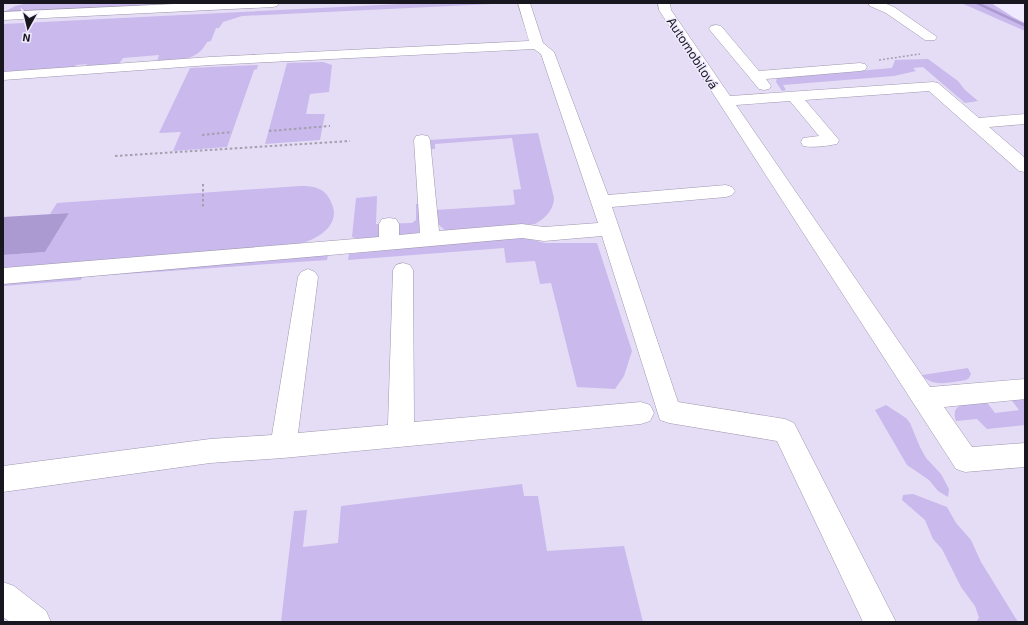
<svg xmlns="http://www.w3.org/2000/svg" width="1028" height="625" font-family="'Exo 2',sans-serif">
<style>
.built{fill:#e5ddf6}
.green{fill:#c9b9ec}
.water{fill:#ab99d1}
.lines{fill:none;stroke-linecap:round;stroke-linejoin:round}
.stream{fill:#ab99d1;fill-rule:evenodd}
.minor-casing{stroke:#9e97ad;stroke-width:1}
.path-far1{stroke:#a49faf;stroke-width:1.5;stroke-dasharray:2 2;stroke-linecap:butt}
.path{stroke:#a49faf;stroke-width:2;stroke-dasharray:2.5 2.5;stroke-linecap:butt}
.minor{fill:#fff;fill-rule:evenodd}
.labels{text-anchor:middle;stroke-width:3;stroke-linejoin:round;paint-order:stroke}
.far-street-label{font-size:13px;fill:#18161e;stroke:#f0eafe}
</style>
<rect width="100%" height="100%" fill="#f0eafe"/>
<path class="built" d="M 3,3 L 961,3 L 1025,31 L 1025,622 L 3,622 Z"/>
<g class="green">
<path d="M 28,3 L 158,3 L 157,5 L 7,13 L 6,11 L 15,6 Z"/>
<path d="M 419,3 L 492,4 L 242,16 L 223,22 L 219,28 L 216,28 L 211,41 L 207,42 C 197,62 178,60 157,62 L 159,55 L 123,58 L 119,64 L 86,66 L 87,64 L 76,65 L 74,67 L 3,72 L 3,24 Z"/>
<path d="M 961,3 L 991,3 L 1013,17 L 1025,23 L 1025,31 Z"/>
<path d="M 928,59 L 958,81 L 965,90 L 978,101 L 965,103 L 923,67 L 913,68 L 916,71 L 894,76 L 783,85 L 786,90 L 782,91 L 776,82 L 777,78 L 892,68 L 895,60 Z"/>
<path d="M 323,62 L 332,65 L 329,92 L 310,94 L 306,114 L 325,114 L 320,140 L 265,144 L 287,63 Z"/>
<path d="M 258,65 L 257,69 L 254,70 L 227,147 L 173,151 L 181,132 L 159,133 L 190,68 Z"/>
<path d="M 538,133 L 554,198 C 554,209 546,218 535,224 L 448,233 L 437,223 L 435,210 L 512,205 L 515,204 L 513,190 L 521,189 L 512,138 L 435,144 L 435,149 L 431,149 L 430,140 Z"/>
<path d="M 300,186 C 307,186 313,186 319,189 C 325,191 329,197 331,202 C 343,226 315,241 295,245 L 3,269 L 3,255 L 45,252 L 69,213 L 50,214 L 57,203 Z"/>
<path d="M 377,196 L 376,224 L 412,223 L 416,220 L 416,204 L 424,203 L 423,227 L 415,236 L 359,239 L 352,237 L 356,198 Z"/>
<path d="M 517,236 L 545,243 L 597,243 L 632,351 L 624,376 L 615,389 L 577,387 L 551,283 L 540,284 L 535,261 L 506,263 L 504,248 L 348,260 L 349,254 Z"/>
<path d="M 328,255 L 327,260 L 82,277 L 81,280 L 3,286 L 3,282 Z"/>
<path d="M 968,368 L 971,374 L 969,378 L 966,380 C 951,382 933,388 922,375 Z"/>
<path d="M 1025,396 L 1025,425 L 987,429 L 977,419 L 956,421 C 949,401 972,403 986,401 L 995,413 L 1019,410 L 1010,398 Z"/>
<path d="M 886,405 L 906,418 L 910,423 L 920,447 L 926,458 L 941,474 L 949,489 L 948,497 L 938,491 L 929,480 L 907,465 L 875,410 Z"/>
<path d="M 522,484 L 524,496 L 538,496 L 547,551 L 624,546 L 643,622 L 281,622 L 294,511 L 307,510 L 303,547 L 338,543 L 341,506 Z"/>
<path d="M 913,494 L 947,507 L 956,523 L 971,540 L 981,562 L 1018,622 L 976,622 L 979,618 L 975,606 L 961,587 L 942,549 L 933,539 L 925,520 L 902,500 L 903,495 Z"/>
</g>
<path class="water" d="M 69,213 L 45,252 L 3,255 L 3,217 Z"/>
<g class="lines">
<path class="stream" d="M 974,3 L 980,3 L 1025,24 L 1025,27 Z"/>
<g class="minor-casing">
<g id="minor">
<path d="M 196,3 L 279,3 L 277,6 L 273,7 L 3,20 L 3,12 Z"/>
<path d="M 518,3 L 530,3 L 543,43 L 554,52 L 608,195 L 726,185 L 732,187 L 735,191 L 732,195 L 726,197 L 612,207 L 678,402 L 785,419 L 794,423 L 896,622 L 863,622 L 777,441 L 669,423 L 660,420 L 602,236 L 544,241 L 522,238 L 3,284 L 3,268 L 379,237 L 379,224 L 382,219 L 389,218 L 396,219 L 399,224 L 399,235 L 420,233 L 414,140 L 416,136 L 422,135 L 428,136 L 430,140 L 439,231 L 522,224 L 544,227 L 598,223 L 541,54 L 534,49 L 210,65 L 3,80 L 3,72 L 210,57 L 529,41 Z"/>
<path d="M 658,3 L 670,3 L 671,10 L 730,96 L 933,82 L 938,83 L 979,118 L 1025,114 L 1025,124 L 989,127 L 1025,158 L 1025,172 L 1019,171 L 929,91 L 805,100 L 839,140 L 837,144 C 826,146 814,148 803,146 L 801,142 L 803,138 L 819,136 L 790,101 L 736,105 L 930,387 L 1025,379 L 1025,399 L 944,407 L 972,447 L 1025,443 L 1025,467 L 965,472 L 956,469 L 659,10 Z"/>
<path d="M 868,3 L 884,3 L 894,7 L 937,37 L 935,40 L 925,40 L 886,13 L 870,6 Z"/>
<path d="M 716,25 L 721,26 L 759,71 L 860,63 L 865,64 L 867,67 L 865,70 L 860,71 L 766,79 L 771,86 L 769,89 L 764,90 L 759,89 L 709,29 L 711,26 Z"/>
<path d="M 403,263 L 410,265 L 413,270 L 414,422 L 641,402 L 650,405 L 654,413 L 650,421 L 641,424 L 283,458 L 210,463 L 3,492 L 3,466 L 210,439 L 272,435 L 298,277 L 301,272 L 308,269 L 315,272 L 318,277 L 298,433 L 388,425 L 393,270 L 396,265 Z"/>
<path d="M 3,582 L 14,586 L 46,611 L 51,622 L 10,622 L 3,617 Z"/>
</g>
</g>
<path class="path-far1" d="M 879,60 L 920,54"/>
<g class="path">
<path d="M 269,131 L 330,126"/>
<path d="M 202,135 L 232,132"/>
<path d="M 115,156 L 350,141"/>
<path d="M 203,184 L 203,209"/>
</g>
<use href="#minor" class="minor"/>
</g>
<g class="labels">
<g class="far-street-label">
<text transform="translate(693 53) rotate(57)" y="5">Automobilová</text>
</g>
</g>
<rect width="1028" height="625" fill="none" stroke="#18161e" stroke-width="8"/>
<g transform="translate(28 28) rotate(188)" stroke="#f0eafe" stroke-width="3" paint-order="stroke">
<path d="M0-3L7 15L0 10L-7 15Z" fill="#18161e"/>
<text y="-6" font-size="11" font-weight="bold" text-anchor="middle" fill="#18161e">N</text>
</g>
</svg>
